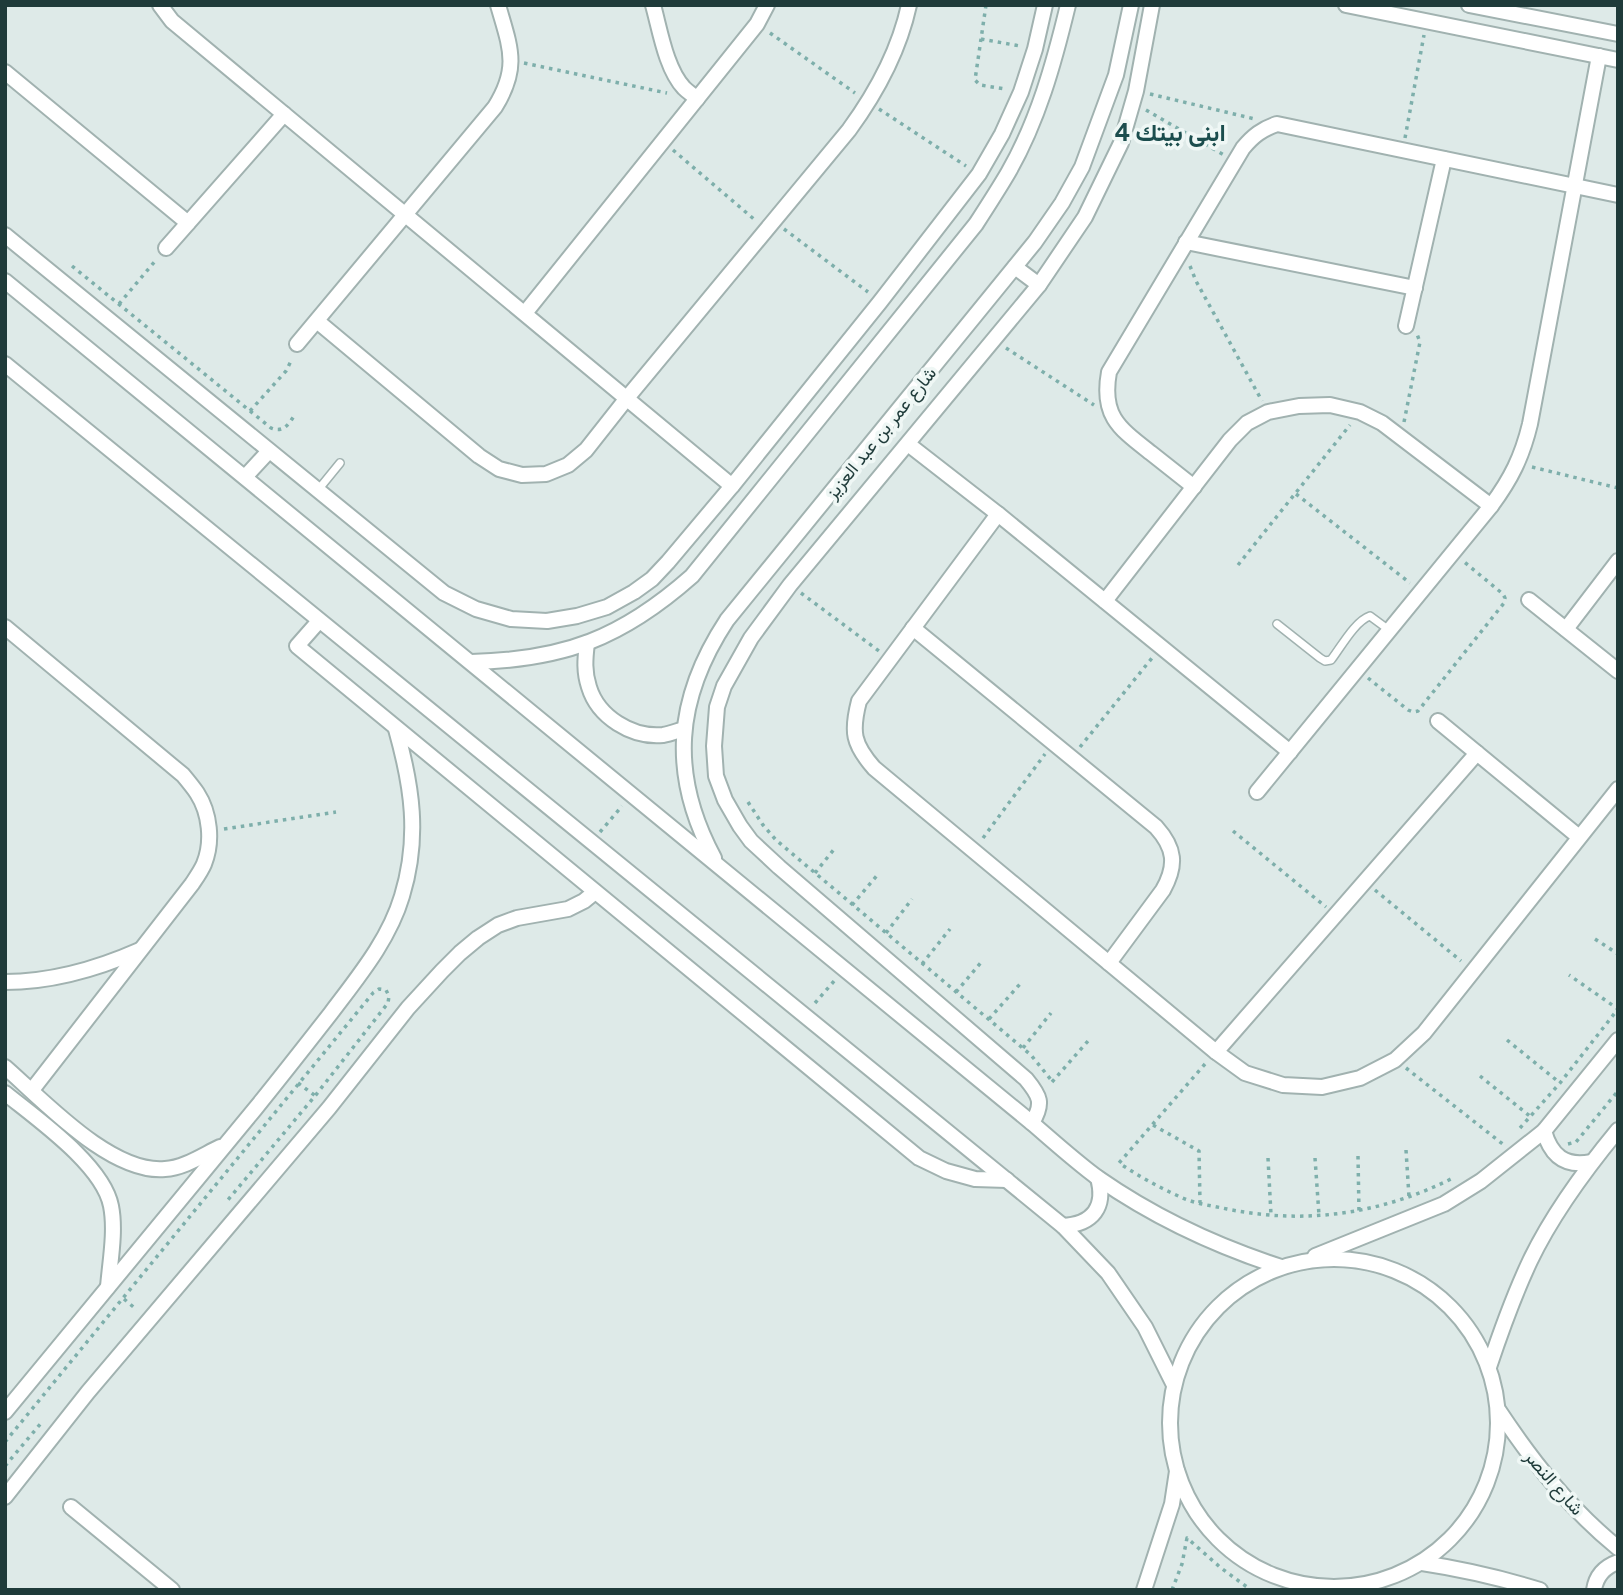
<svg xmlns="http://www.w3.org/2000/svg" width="1623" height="1595" font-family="'Public Sans',Vazirmatn,sans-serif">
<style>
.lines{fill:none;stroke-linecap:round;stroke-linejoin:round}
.service-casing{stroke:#a1b2b0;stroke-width:10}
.minor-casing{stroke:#a1b2b0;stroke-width:18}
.path{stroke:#7eafab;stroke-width:3.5;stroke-dasharray:3.5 5;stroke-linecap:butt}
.service{stroke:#fff;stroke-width:7}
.minor{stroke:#fff;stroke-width:14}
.labels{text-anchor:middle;stroke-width:7;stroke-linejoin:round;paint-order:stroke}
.street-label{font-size:18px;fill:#1f3b3a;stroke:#eff7f5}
.district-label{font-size:24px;font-weight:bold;fill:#1b4d4d;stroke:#eff7f5}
</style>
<rect width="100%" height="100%" fill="#deeae8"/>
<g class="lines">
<g class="service-casing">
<g id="service">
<path d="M 318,490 L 340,463"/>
<path d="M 1277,624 L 1320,658 L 1325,661 L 1331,660 C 1341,647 1355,621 1370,616 L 1389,630"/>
</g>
</g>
<g class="minor-casing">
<g id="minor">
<path d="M 160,5 L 172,21 L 732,486"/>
<path d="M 653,5 C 660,30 666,69 684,88 C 688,92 693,95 697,99"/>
<path d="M 1346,5 L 1618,60"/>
<path d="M 1469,5 L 1618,34"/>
<path d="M 5,72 L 188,223"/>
<path d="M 5,235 L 444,593 L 476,609 L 511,619 L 547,621 L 577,616 L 607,607 L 634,592 L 652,579 L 668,562 L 732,486 L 880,302 L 979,174 L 1002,134 L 1021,92 L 1035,49 L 1045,5"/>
<path d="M 1186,242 L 1415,288"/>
<path d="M 166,248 L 284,114"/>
<path d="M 1015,267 L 1039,285"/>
<path d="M 5,281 L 1032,1123 C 1054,1142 1075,1161 1098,1178 C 1154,1217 1216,1246 1281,1267"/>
<path d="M 525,313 L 757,24 L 767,5"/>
<path d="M 317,321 L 479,456 L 499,469 L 522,475 L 546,474 L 568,465 L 586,450 L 627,398 L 849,130 C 876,93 899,51 909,5"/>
<path d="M 1406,326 L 1444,159"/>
<path d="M 297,344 L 495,107 C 520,67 510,47 498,5"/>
<path d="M 5,364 L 1063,1226 L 1108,1273 L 1145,1327 L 1174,1385"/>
<path d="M 908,444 L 998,514 L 1290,752"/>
<path d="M 245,477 L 269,451"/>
<path d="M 1194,487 C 1179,475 1165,464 1151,453 C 1119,428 1101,416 1109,372 L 1243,148 C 1253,136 1262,129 1277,124 L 1618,195"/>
<path d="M 998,514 L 859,701 C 851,732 853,744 874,768 L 1216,1052 L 1245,1073 L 1283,1085 L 1322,1087 L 1360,1078 L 1395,1060 L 1424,1033 L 1618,789"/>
<path d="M 1529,600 L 1618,671"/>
<path d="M 1105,601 L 1230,440 L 1247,423 L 1268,412 L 1299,406 L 1330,405 L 1360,412 L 1382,423 L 1491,506"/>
<path d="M 319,621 L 297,646 L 919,1158 L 946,1171 L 975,1179 L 1007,1180"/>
<path d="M 5,627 L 183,775 C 188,781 193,787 197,793 C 210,813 213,842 204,864 C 201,871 196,878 192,884 L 32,1090"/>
<path d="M 913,628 L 1156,827 C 1175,848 1177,865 1163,890 L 1109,963"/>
<path d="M 1566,629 L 1618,561"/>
<path d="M 587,643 C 585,659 584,672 589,687 C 598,717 632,738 663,735 C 670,734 677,731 684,729"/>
<path d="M 471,662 C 564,660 622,638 692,576 L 976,224 C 987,207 998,190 1008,173 C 1038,121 1054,63 1068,5"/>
<path d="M 1438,721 L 1579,837"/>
<path d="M 1257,792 L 1491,506 C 1511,479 1522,457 1530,424 L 1599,56"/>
<path d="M 714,858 C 669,774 675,699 727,620 L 1035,242 L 1062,203 L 1082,167 L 1116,75 L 1131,5"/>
<path d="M 5,982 C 52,982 97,969 140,950"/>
<path d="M 1216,1052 L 1477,753"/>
<path d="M 5,1067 C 44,1101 111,1174 165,1169 C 184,1168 203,1155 220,1147"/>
<path d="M 5,1093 C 37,1119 103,1165 111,1206 C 116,1231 110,1262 108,1287"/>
<path d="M 1032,1123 C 1044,1103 1040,1096 1026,1079 L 779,867 L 751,841 L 740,826 L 725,800 L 716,776 L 714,746 L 717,707 L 724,686 L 751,638 L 790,585 L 1039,285 L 1085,217 L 1121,143 L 1136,91 L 1152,5"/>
<path d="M 1544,1131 C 1551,1156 1565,1167 1591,1162"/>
<path d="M 1063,1226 C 1093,1224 1106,1207 1098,1178"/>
<path d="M 1315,1256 L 1444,1204 L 1481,1181 L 1544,1131 L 1618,1040"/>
<circle cx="1334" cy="1423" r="164"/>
<path d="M 1489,1367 C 1501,1331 1514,1295 1530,1261 C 1553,1213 1585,1170 1618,1130"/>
<path d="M 1499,1411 C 1533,1462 1570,1509 1618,1548"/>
<path d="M 5,1412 C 88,1311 172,1210 255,1109 C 281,1077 306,1045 331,1013 C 358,977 389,940 402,896 C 420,837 412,786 396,729"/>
<path d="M 5,1497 L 88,1392 L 329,1108 L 408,1008 L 442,971 L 460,953 L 478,938 L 498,925 L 517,918 L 568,909 L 584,901 L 595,892"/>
<path d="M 71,1507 L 172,1590"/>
<path d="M 1422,1563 C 1462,1569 1501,1578 1540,1590"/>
<path d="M 1144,1590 L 1172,1504 L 1177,1471"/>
<path d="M 1594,1590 C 1596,1576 1604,1567 1618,1562"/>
</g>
</g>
<g class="path">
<path d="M 986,5 L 975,80 L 980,85 L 1005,89"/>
<path d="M 770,33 L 855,93"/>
<path d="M 981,39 L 1020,46"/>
<path d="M 524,63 L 667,93"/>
<path d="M 1150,94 L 1255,119"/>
<path d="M 879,109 L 966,166"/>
<path d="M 1146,110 L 1224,155"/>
<path d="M 1405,138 L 1424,35"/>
<path d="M 673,150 L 755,220"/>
<path d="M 784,229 L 868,292"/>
<path d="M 72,266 L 271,428 C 283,433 288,425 294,416"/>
<path d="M 1190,266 L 1196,281 L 1262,401"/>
<path d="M 119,304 L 156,260"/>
<path d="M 1006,348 L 1094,405"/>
<path d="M 250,411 L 286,371 L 292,359"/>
<path d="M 1404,422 L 1420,342 L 1417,334"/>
<path d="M 1532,467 L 1618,488"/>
<path d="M 1296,494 L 1410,583"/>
<path d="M 1238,565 L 1350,425"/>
<path d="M 801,593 L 879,651"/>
<path d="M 1368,678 L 1408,710 L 1413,712 L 1418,711 L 1504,603 L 1505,598 L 1503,594 L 1463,561"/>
<path d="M 1080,747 L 1152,658"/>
<path d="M 748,802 L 763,825 L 776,840 L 1031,1055 L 1052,1081"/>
<path d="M 224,829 L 336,812"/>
<path d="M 1233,831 L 1326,907"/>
<path d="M 600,832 L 622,806"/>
<path d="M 983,838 L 1045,754"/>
<path d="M 815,873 L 835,848"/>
<path d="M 1375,890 L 1461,961"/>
<path d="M 852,905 L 879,873"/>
<path d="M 886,933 L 912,899"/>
<path d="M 1595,939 L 1618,954"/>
<path d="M 922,964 L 950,929"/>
<path d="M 956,992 L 983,960"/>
<path d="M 815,1003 L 835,980"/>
<path d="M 989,1019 L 1020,984"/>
<path d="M 1507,1040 L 1560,1083"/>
<path d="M 1023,1048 L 1051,1013"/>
<path d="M 1205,1064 L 1119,1163 C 1140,1177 1162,1189 1185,1199 C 1198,1204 1213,1206 1227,1209 C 1306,1225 1381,1214 1453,1178"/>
<path d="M 1406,1068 L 1504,1145"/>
<path d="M 1480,1076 L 1531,1117"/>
<path d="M 1052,1082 L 1088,1041"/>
<path d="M 298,1083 L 317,1097"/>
<path d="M 1153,1125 L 1199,1151 L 1200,1203"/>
<path d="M 1520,1128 L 1560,1083 L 1618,1009 L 1569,975"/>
<path d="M 1568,1144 L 1576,1142 L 1618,1091"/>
<path d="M 1406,1150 L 1409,1197"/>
<path d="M 1358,1156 L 1359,1212"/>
<path d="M 1268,1158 L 1271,1215"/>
<path d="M 1315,1158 L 1319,1215"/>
<path d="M 124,1299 L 137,1310"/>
<path d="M 5,1442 L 373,993 L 379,989 L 386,990 L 389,996 L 388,1003 L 315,1096 L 227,1201"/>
<path d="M 5,1466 L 42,1422"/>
<path d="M 1172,1590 L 1182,1564 L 1187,1538 L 1221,1568 L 1251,1590"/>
</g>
<use href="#service" class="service"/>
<use href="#minor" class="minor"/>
</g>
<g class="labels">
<g class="street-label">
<text transform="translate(881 433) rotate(-51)" y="6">شارع عمر بن عبد العزيز</text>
<text transform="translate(1554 1483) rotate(49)" y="6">شارع النصر</text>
</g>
<g class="district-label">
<text x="1170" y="141">ابنى بيتك 4</text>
</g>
</g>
<rect width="1623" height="1595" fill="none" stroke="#1f3b3a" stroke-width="14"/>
</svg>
